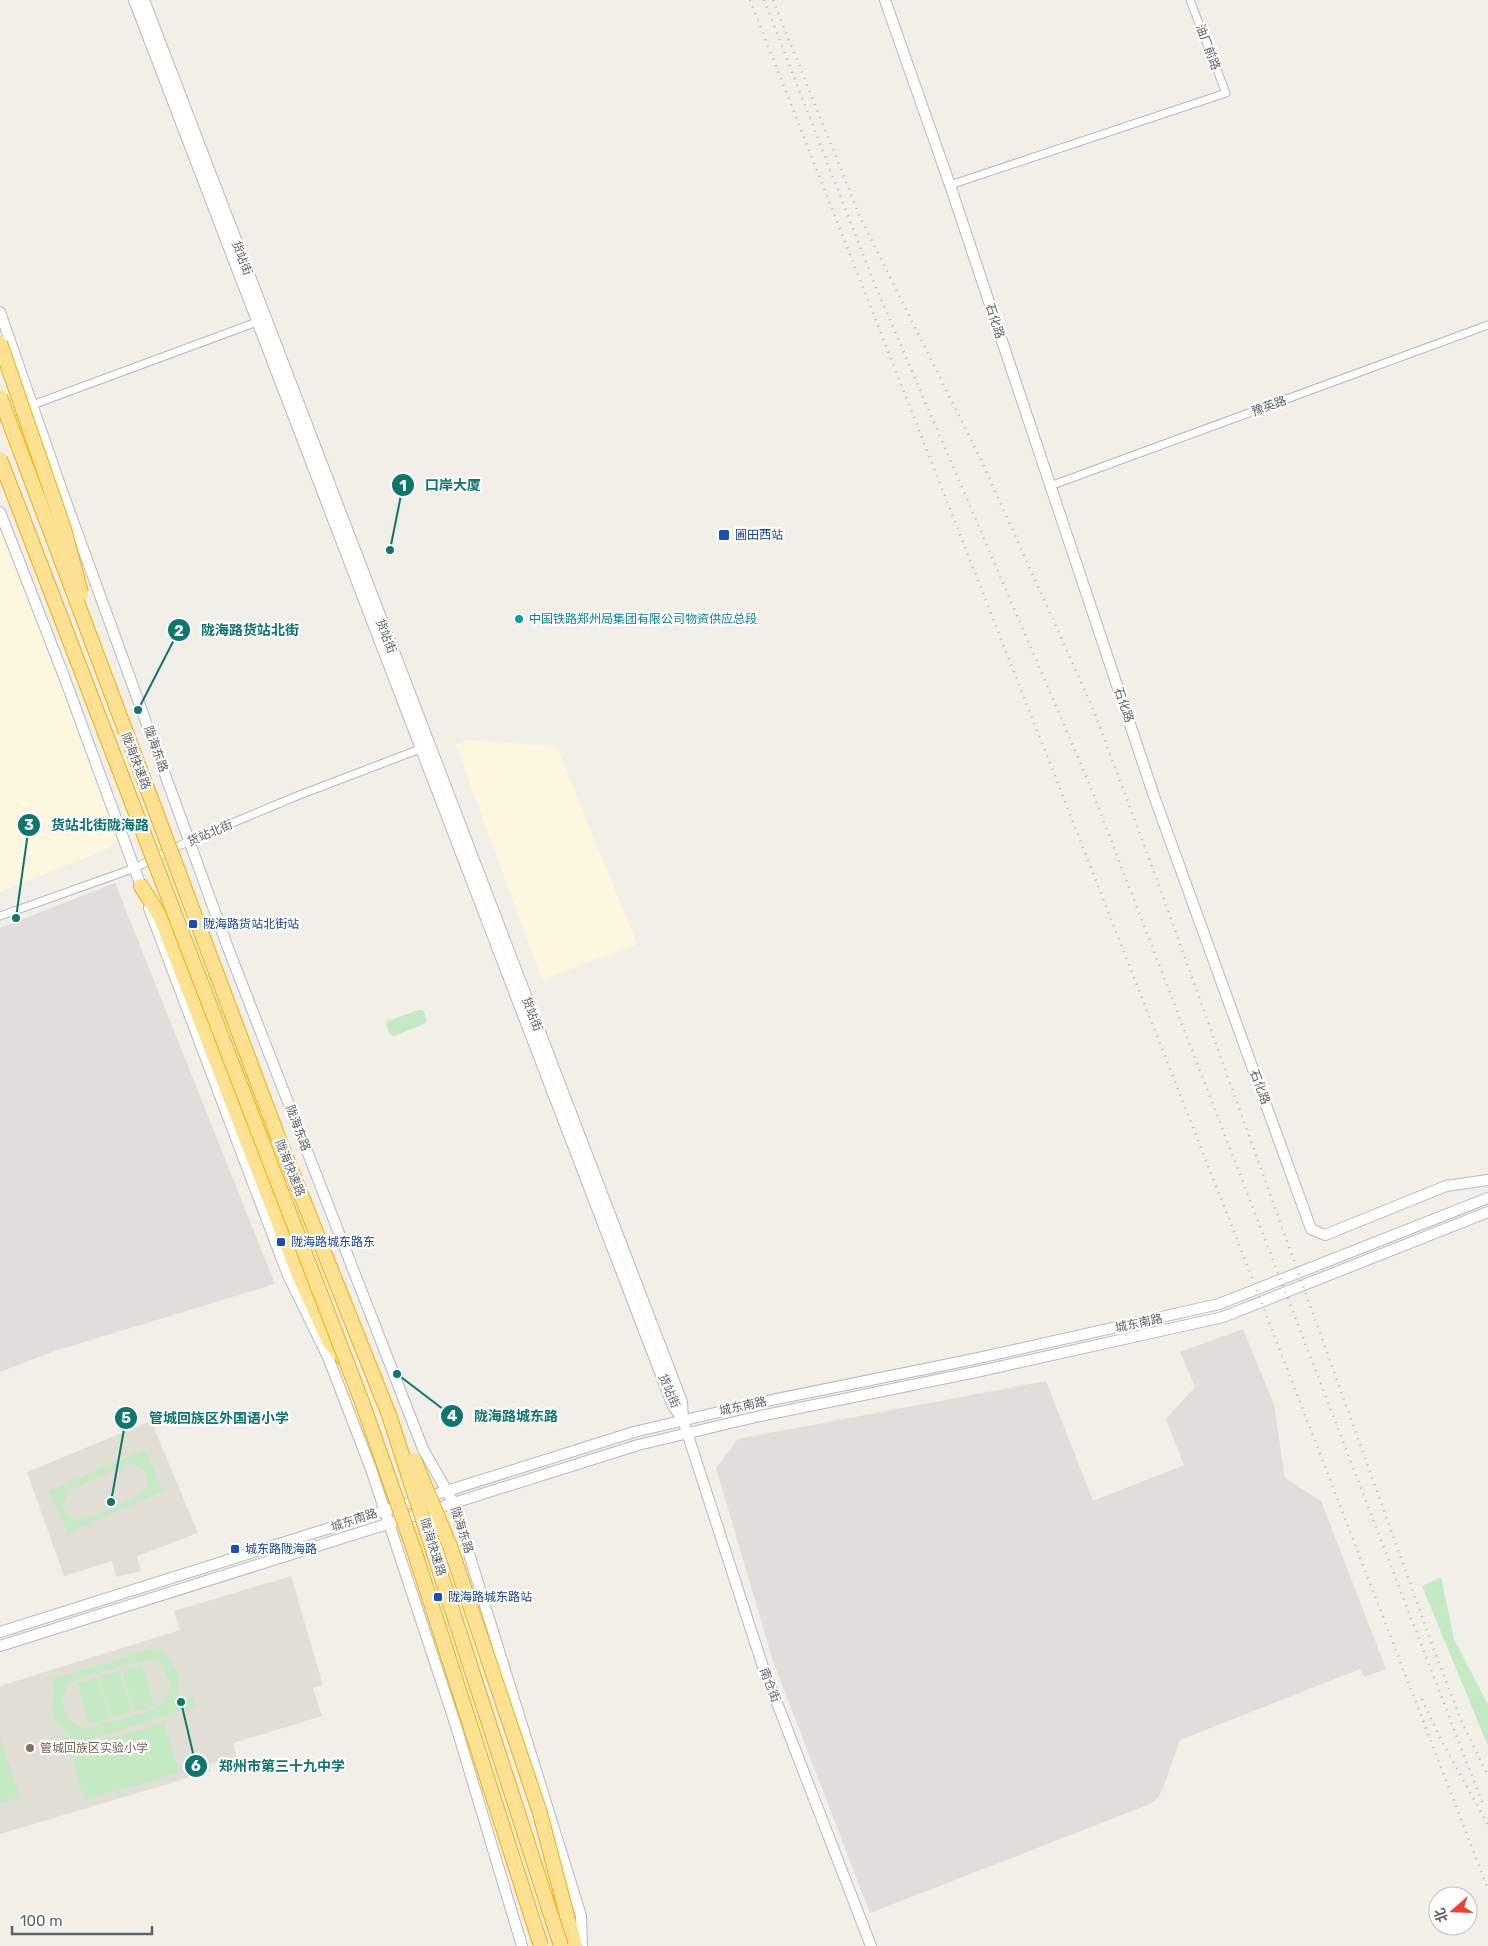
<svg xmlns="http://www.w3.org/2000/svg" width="1488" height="1946" font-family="Rubik,'Noto Sans SC',sans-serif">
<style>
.commercial{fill:#fef7e0}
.industrial{fill:#e0deda}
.education{fill:#e1ded6}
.green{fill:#c5e8c5;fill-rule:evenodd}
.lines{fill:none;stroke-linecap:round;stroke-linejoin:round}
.street-casing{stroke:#b5b8bc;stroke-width:9}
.secondary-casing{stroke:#b6babf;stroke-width:12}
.highway-casing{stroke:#f9ab00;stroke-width:16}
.street{stroke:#fff;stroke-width:7}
.secondary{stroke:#fff;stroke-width:10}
.highway{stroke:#fde293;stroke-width:14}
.rail{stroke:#b6b7b8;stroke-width:2.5;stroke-dasharray:1 6;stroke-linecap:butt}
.highway-bridge-casing{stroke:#f9ab00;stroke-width:16;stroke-linecap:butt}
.highway-bridge{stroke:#fde293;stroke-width:14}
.transit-dot{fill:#1a4fb4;stroke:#fff;stroke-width:2}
.culture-dot{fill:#0f9aa8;stroke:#fff;stroke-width:2}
.education-dot{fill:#8d6e63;stroke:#fff;stroke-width:2}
.labels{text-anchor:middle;stroke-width:4.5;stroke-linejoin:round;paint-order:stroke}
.street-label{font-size:12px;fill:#5f6368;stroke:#fff}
.transit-label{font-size:12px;fill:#164399;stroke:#fff;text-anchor:start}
.culture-label{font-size:12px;fill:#0d838f;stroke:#fff;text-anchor:start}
.education-label{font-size:12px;fill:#785e54;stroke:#fff;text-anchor:start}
.leader{fill:none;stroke:#0f766e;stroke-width:2}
.callout-dot{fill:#0f766e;stroke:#fff;stroke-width:2}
.mark-label{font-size:15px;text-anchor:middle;font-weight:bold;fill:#fff}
.callout-label{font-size:14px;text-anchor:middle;font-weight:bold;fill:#0f766e;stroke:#fff;stroke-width:4.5;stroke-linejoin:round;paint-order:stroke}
</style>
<rect width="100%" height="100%" fill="#f1efe8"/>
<g class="commercial">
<path d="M 0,525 L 120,832 L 119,839 L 106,850 L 0,892 Z"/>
<path d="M 468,740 L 550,746 L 559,752 L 637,944 L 542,980 L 456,745 Z"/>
</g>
<g class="industrial">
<path d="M 115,883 L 275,1284 L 55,1351 L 0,1372 L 0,928 Z"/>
<path d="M 1243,1329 L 1274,1405 L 1285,1478 L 1321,1501 L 1386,1669 L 1364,1677 L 1360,1669 L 1180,1740 L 1163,1788 L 1158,1798 L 1150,1804 L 870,1913 L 773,1661 L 716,1468 L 738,1439 L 1046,1381 L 1093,1501 L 1184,1465 L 1166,1419 L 1195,1387 L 1180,1352 Z"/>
</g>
<g class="education">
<path d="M 151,1421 L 198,1533 L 137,1556 L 141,1571 L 116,1577 L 112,1561 L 64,1576 L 27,1472 Z"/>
<path d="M 291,1576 L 323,1685 L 313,1688 L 322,1716 L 233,1743 L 237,1757 L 209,1765 L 211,1771 L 0,1834 L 0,1686 L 180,1630 L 174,1611 Z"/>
</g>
<g class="green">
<path d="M 418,1010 L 423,1010 L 427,1020 L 424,1024 L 394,1036 L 389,1034 L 386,1022 Z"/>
<path d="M 145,1449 L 163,1491 L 68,1533 L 49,1491 ZM 129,1464 C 143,1464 155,1480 143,1492 C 133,1501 95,1513 81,1520 C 71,1519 65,1513 63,1504 L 68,1491 Z"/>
<path d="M 1441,1577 L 1454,1639 L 1488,1705 L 1488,1746 L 1422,1586 Z"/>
<path d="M 156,1648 C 176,1660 183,1680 176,1702 L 192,1697 L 195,1707 L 63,1747 L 60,1738 L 70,1735 C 40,1713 59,1703 52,1679 ZM 144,1660 L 160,1664 C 171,1675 175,1699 157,1707 C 137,1717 108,1722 86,1729 L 69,1720 C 62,1709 59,1690 73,1682 C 91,1673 124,1666 144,1660 Z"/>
<path d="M 142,1664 L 154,1705 L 134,1711 L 122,1670 Z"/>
<path d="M 119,1671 L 132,1712 L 112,1718 L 99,1677 Z"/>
<path d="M 98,1678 L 110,1718 L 90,1724 L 77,1684 Z"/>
<path d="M 164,1722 L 179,1772 L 85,1801 L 69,1751 Z"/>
<path d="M 0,1738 L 20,1797 L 0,1804 Z"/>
</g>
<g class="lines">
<g class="street-casing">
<g id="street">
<path d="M 950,185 L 1226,93 L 1190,0"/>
<path d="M 0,417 L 257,322"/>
<path d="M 1050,486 L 1488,325"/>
<path d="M 0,916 L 135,868 L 189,841 L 297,796 L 420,749"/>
</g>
</g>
<g class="secondary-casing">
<g id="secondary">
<path d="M 134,0 L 628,1289 L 673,1406 L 682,1419"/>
<path d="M 144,0 L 682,1402 L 683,1420 L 762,1664 L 871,1946"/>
<path d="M 885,0 L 950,185 L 1154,796 L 1311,1229 L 1325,1235 L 1446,1186 L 1488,1180"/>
<path d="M 0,312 L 61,488 L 228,948 L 423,1449 L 453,1502 L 581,1916 L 582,1946"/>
<path d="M 0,512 L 65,679 L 143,892"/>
<path d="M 149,908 L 287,1273 L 328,1357 L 371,1469 L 456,1726 L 522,1946"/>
<path d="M 0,1632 L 634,1432 L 757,1403 L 974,1359 L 1219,1304 L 1488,1198"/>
<path d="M 0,1646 L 638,1445 L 760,1416 L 976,1372 L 1223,1317 L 1488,1212"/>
</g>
</g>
<g class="highway-casing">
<g id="highway">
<path d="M 141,886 L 161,918 L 299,1275 L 329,1341 L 344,1359"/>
<path d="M 567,1916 L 575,1946"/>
</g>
</g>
<use href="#street" class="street"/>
<use href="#secondary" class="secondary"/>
<use href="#highway" class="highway"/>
<g class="rail">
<path d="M 750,0 L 1249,1270 L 1488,1889"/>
<path d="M 764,0 L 875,285 L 1089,783 L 1484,1807"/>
<path d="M 773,0 L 860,217 L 982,462 L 1094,711 L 1153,869 L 1437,1658 L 1461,1720 L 1488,1776"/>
<path d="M 1422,1699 L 1439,1736 L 1488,1825"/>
</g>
<g class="highway-bridge-casing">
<g id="highway-bridge">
<path d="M 0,343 L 64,529 L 81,593"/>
<path d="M 0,397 L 278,1137 L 389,1415 L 561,1946"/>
<path d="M 0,459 L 362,1402 L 414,1550 L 541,1946"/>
<path d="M 414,1460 L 450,1546 L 540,1813 L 567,1916"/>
</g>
</g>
<use href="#highway-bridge" class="highway-bridge"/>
</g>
<g class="transit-dot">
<rect x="718" y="529" width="12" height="12" rx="2.5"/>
<rect x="188" y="919" width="10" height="10" rx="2.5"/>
<rect x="276" y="1237" width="10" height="10" rx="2.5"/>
<rect x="230" y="1544" width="10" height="10" rx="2.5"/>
<rect x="433" y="1592" width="10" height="10" rx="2.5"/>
</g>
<circle class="culture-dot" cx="519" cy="619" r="5"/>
<circle class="education-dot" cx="30" cy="1748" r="5"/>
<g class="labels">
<g class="street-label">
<text transform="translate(1208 47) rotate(69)" y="4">油厂前路</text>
<text transform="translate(242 258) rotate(69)" y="4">货站街</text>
<text transform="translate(995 321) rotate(72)" y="4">石化路</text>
<text transform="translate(1269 406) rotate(-20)" y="4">豫英路</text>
<text transform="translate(386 636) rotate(69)" y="4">货站街</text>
<text transform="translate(1124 705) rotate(71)" y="4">石化路</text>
<text transform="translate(156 749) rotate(70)" y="4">陇海东路</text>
<text transform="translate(136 761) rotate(69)" y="4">陇海快速路</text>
<text transform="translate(210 833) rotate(-23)" y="4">货站北街</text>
<text transform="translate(532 1014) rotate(69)" y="4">货站街</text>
<text transform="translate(1260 1087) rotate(70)" y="4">石化路</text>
<text transform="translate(298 1128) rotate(69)" y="4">陇海东路</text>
<text transform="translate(290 1168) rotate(68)" y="4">陇海快速路</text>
<text transform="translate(1139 1323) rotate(-12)" y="4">城东南路</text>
<text transform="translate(669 1391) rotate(67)" y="4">货站街</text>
<text transform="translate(743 1406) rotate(-12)" y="4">城东南路</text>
<text transform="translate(354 1520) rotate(-18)" y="4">城东南路</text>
<text transform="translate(462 1530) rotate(72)" y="4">陇海东路</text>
<text transform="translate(433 1547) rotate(73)" y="4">陇海快速路</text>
<text transform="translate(770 1685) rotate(69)" y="4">南仓街</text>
</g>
<g class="transit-label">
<text x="735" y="539">圃田西站</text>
<text x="203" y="928">陇海路货站北街站</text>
<text x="291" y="1246">陇海路城东路东</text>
<text x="245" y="1553">城东路陇海路</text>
<text x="448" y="1601">陇海路城东路站</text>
</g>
<g class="culture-label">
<text x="529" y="623">中国铁路郑州局集团有限公司物资供应总段</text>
</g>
<g class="education-label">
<text x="40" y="1752">管城回族区实验小学</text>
</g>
</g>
<path class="leader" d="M390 550L403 485M138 710L179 630M16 918L29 825M397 1374L452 1416M111 1502L126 1418M181 1702L196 1766"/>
<g class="callout-dot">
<circle cx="390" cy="550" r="5"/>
<circle cx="138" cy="710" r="5"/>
<circle cx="16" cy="918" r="5"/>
<circle cx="397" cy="1374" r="5"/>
<circle cx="111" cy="1502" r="5"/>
<circle cx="181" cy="1702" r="5"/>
<circle cx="403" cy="485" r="12"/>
<circle cx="179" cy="630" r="12"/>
<circle cx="29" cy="825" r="12"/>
<circle cx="452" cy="1416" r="12"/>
<circle cx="126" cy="1418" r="12"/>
<circle cx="196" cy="1766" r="12"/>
</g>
<g class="mark-label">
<text x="403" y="491">1</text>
<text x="179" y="636">2</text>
<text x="29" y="830">3</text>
<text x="452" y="1421">4</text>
<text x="126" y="1423">5</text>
<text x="196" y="1771">6</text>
</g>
<g class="callout-label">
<text x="453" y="490">口岸大厦</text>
<text x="250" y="635">陇海路货站北街</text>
<text x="100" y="830">货站北街陇海路</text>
<text x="516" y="1421">陇海路城东路</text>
<text x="219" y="1423">管城回族区外国语小学</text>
<text x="282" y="1771">郑州市第三十九中学</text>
</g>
<g transform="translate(1453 1911) rotate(250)"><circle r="24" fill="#ffffff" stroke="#bfc1c3"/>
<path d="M0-4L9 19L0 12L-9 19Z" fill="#ea4335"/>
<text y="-8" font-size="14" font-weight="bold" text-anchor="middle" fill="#5f6368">北</text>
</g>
<path d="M12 1926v8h140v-8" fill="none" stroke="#5f6368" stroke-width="2.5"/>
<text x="20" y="1926" font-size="15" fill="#5f6368" stroke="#ffffff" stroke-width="4" paint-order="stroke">100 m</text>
</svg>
